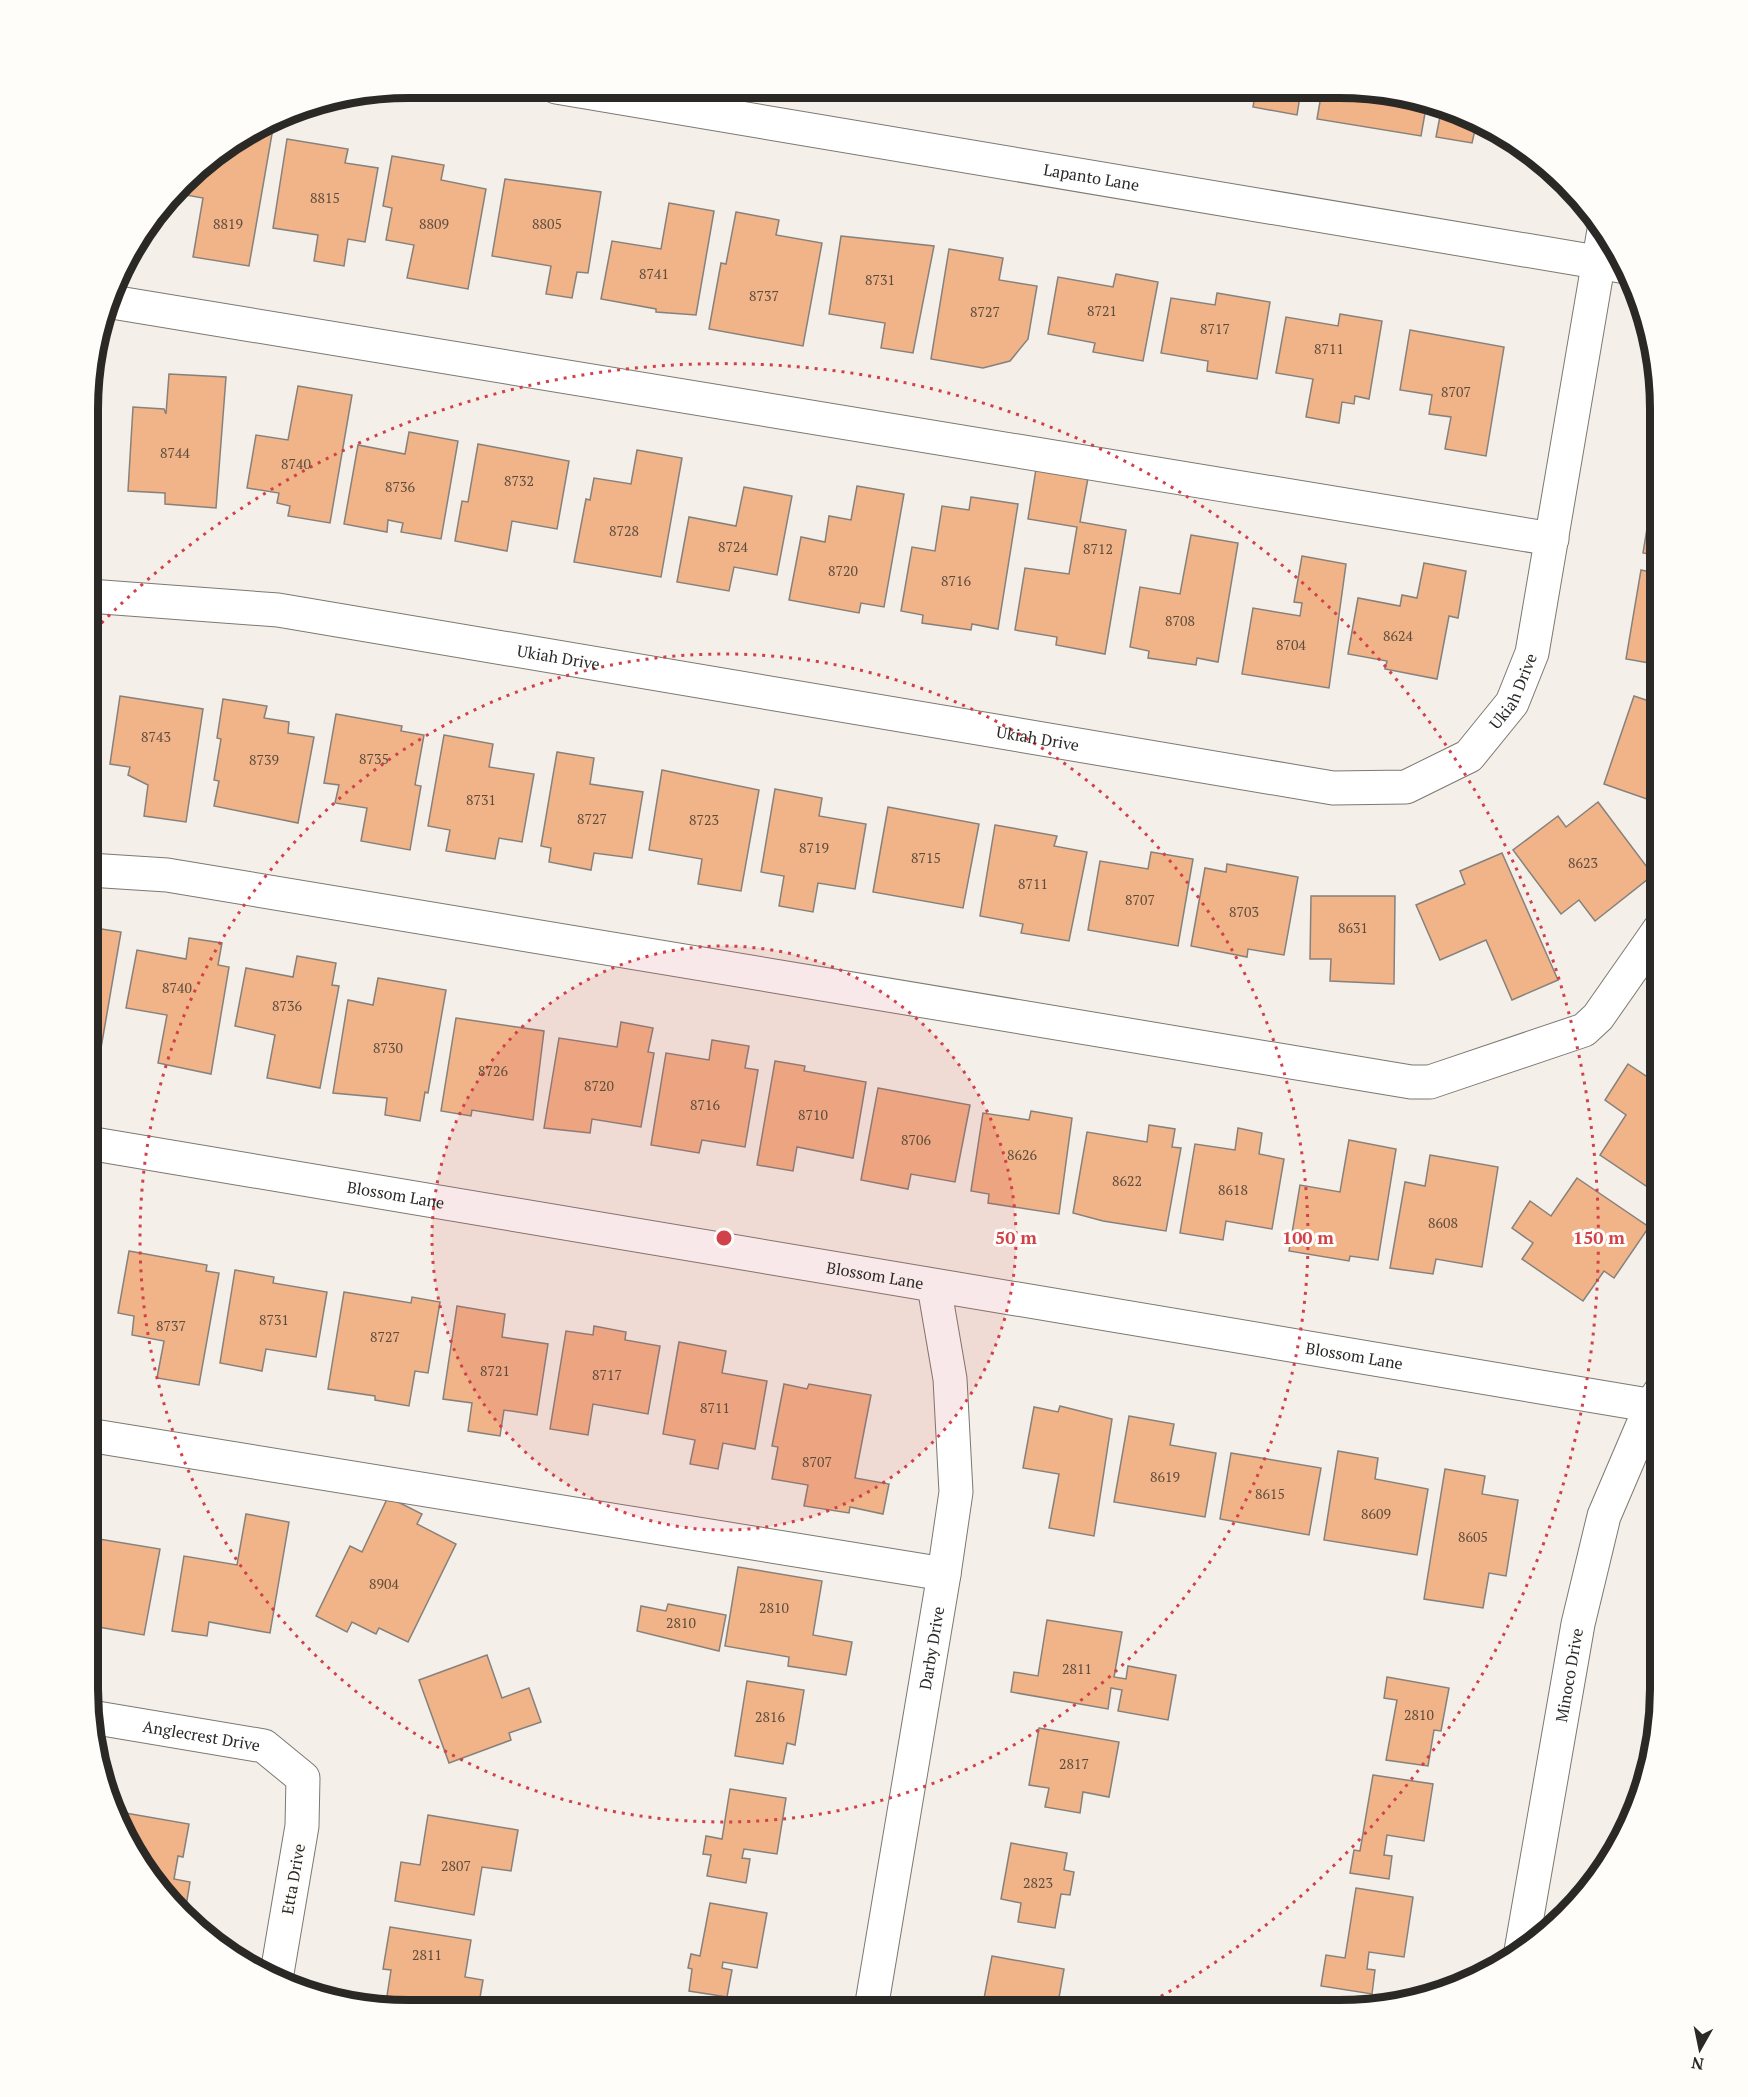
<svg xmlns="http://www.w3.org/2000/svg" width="1748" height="2097" font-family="'PT Serif',serif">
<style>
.building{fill:#f1b388;stroke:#87817c;stroke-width:1.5}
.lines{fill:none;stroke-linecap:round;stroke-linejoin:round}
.minor-casing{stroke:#7c7872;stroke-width:35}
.minor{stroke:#fff;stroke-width:33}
.ring{fill:none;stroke:#d1414a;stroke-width:3;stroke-dasharray:3 6}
.labels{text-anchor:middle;stroke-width:6;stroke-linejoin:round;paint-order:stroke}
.number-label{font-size:14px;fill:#5c4c3e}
.street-label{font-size:16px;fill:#2b2926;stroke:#fffdfa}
.rim{fill:none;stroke:#2b2926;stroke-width:8}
.centre{fill:#d1414a;stroke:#fffdfa;stroke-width:3}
.ring-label{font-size:18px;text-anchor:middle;font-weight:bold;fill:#d1414a;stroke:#fffdfa;stroke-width:6;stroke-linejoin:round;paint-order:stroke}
</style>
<rect width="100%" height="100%" fill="#f4efe8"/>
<g class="building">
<path d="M 1256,89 L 1301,90 L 1297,115 L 1253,107 Z"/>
<path d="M 1322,90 L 1382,90 L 1427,102 L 1421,136 L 1317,119 Z"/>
<path d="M 1442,106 L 1462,111 L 1509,136 L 1475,130 L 1472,143 L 1436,137 Z"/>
<path d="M 257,132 L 272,134 L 249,266 L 193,257 L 203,198 L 175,193 L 197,166 Z"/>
<path d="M 287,139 L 348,149 L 345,163 L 378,168 L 365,242 L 348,239 L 344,266 L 314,261 L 318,235 L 273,228 Z"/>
<path d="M 392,156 L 444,165 L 441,180 L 486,189 L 468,289 L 407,278 L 414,245 L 386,240 L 392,208 L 383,206 Z"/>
<path d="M 505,179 L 601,192 L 588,273 L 577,272 L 572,298 L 546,294 L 551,266 L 492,256 Z"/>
<path d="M 669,203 L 714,211 L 696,315 L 656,312 L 656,309 L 601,299 L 612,241 L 661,249 Z"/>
<path d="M 736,212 L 779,220 L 776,235 L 822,243 L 803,346 L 709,329 L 721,263 L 726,264 Z"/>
<path d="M 841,236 L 934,246 L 913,353 L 881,348 L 885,323 L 829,314 Z"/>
<path d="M 949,249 L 1003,258 L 999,280 L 1037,286 L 1028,339 L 1010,361 L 983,368 L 931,359 Z"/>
<path d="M 1116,274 L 1158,282 L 1143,361 L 1093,352 L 1095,343 L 1048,334 L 1058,277 L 1113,287 Z"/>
<path d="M 1217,293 L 1270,302 L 1257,379 L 1207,371 L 1208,361 L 1161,353 L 1171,298 L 1215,305 Z"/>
<path d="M 1340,314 L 1382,321 L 1369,399 L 1355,396 L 1354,404 L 1342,402 L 1339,423 L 1306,417 L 1313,379 L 1276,373 L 1286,317 L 1338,326 Z"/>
<path d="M 1410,330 L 1504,347 L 1486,456 L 1445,449 L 1451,417 L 1429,414 L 1432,395 L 1400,390 Z"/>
<path d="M 169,374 L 226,377 L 216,508 L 165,504 L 165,493 L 128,491 L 133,407 L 164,409 L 166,414 Z"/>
<path d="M 298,386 L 352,395 L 330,523 L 288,516 L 290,506 L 277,503 L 279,493 L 247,488 L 256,435 L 288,440 Z"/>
<path d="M 90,401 L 95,401 L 98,495 L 90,495 Z"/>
<path d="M 409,432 L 458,441 L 441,539 L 401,532 L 403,523 L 388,520 L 387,532 L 344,524 L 358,445 L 405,454 Z"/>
<path d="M 478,444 L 569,461 L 557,529 L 512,521 L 507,551 L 455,541 L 462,501 L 468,502 Z"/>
<path d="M 637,450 L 682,458 L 661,577 L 574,562 L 586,499 L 590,500 L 594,478 L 631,484 Z"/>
<path d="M 1657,468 L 1661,469 L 1661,556 L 1643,553 Z"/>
<path d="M 1036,469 L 1088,478 L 1080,522 L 1126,530 L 1105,654 L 1056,645 L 1057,637 L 1015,630 L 1025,568 L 1069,574 L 1077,527 L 1028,519 Z"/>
<path d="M 857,486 L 904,494 L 884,607 L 861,603 L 859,613 L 789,600 L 801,537 L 825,542 L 829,516 L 851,520 Z"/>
<path d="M 744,487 L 792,496 L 777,575 L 734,567 L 729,591 L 677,582 L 689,517 L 736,526 Z"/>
<path d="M 971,497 L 1018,504 L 998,629 L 972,624 L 971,630 L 922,623 L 923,615 L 901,611 L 912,547 L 935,551 L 942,506 L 969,510 Z"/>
<path d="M 1191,535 L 1238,543 L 1218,662 L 1197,658 L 1196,665 L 1148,658 L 1149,651 L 1130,647 L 1140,587 L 1180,594 Z"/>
<path d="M 1302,556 L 1346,564 L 1329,688 L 1242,674 L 1253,608 L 1300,616 L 1302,603 L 1294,602 Z"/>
<path d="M 1424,563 L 1466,571 L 1458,618 L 1449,616 L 1437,679 L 1385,669 L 1387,661 L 1348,654 L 1358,598 L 1400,606 L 1402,595 L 1417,598 Z"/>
<path d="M 1641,570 L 1661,574 L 1661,665 L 1626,659 Z"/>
<path d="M 120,696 L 203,709 L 186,822 L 144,816 L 148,785 L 128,775 L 130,767 L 110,764 Z"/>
<path d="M 1634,696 L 1661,705 L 1661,804 L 1604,784 Z"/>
<path d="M 223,699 L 267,706 L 264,718 L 289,722 L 288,733 L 314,737 L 298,823 L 214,806 L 219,781 L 214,780 L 221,739 L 217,738 Z"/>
<path d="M 336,714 L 402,726 L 401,731 L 424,735 L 415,785 L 421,786 L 410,850 L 361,841 L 367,808 L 335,803 L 339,785 L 324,783 Z"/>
<path d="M 444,735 L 493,744 L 489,767 L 534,774 L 522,842 L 499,838 L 495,859 L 446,851 L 450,830 L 428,826 Z"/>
<path d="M 557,752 L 594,758 L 590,784 L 643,792 L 632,858 L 594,853 L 591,870 L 549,862 L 551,848 L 541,846 Z"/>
<path d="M 662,770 L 759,790 L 741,891 L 698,884 L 702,859 L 649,850 Z"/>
<path d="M 775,789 L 822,798 L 819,816 L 866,824 L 855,889 L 818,883 L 813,912 L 779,906 L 784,876 L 761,872 Z"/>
<path d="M 1598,802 L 1653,875 L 1595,921 L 1579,900 L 1561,914 L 1513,850 L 1558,816 L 1566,827 Z"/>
<path d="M 888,807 L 979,824 L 963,908 L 873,892 Z"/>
<path d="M 995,825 L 1057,836 L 1054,846 L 1087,852 L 1069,941 L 1021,933 L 1023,924 L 980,916 Z"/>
<path d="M 1151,852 L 1193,859 L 1178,946 L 1088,930 L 1100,861 L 1148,869 Z"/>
<path d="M 1502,853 L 1558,980 L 1512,1000 L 1486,940 L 1440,960 L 1416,905 L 1465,884 L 1460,871 Z"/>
<path d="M 1227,864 L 1298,877 L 1284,955 L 1248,949 L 1247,957 L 1191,946 L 1205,868 L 1226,872 Z"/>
<path d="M 1311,896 L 1395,896 L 1394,984 L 1330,981 L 1331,959 L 1310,959 Z"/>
<path d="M 89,927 L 121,932 L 100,1054 L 88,1052 Z"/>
<path d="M 189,938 L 222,943 L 218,965 L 229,967 L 211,1074 L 158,1063 L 167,1015 L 126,1008 L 137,950 L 186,959 Z"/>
<path d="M 297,956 L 336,963 L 332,985 L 339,986 L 320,1088 L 267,1078 L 275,1035 L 235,1026 L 246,968 L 293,977 Z"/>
<path d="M 378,978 L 446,990 L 428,1093 L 425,1092 L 420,1121 L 385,1115 L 387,1098 L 333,1093 L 348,1000 L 373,1005 Z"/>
<path d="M 456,1018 L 544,1031 L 533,1120 L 472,1110 L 471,1116 L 441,1111 Z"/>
<path d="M 621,1022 L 653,1028 L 648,1052 L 654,1053 L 641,1127 L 592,1119 L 590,1133 L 544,1128 L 559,1038 L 617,1047 Z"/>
<path d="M 712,1040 L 749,1046 L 745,1068 L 758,1070 L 745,1147 L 702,1140 L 699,1153 L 651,1145 L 666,1053 L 709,1060 Z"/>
<path d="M 775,1061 L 805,1066 L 804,1071 L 866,1082 L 853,1158 L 797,1147 L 793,1171 L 757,1165 Z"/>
<path d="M 1628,1064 L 1661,1086 L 1661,1196 L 1600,1155 L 1626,1115 L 1605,1100 Z"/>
<path d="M 878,1088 L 970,1105 L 955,1182 L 911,1174 L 908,1189 L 861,1180 Z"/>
<path d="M 1031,1111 L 1072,1118 L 1059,1214 L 988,1203 L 989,1194 L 971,1191 L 983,1113 L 1029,1120 Z"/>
<path d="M 1149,1125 L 1175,1129 L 1172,1147 L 1181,1148 L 1166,1231 L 1103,1221 L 1073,1213 L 1087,1132 L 1147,1142 Z"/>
<path d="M 1238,1128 L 1262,1133 L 1259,1154 L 1284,1159 L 1272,1229 L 1226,1221 L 1223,1240 L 1180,1233 L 1195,1144 L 1235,1150 Z"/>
<path d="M 1349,1140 L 1396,1149 L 1378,1260 L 1350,1256 L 1349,1261 L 1289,1251 L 1300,1185 L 1340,1192 Z"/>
<path d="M 1430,1155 L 1498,1167 L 1482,1267 L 1436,1259 L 1433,1274 L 1390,1268 L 1405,1182 L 1425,1186 Z"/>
<path d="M 1577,1178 L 1649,1227 L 1614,1278 L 1604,1271 L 1583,1301 L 1522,1259 L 1533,1243 L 1512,1228 L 1530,1201 L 1551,1216 Z"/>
<path d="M 129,1251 L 207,1265 L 206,1271 L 219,1273 L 199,1385 L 157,1378 L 164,1341 L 132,1335 L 134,1316 L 118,1313 Z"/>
<path d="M 235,1270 L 274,1277 L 273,1283 L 327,1292 L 316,1357 L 266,1349 L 262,1371 L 220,1363 Z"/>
<path d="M 88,1279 L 101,1281 L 91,1340 L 88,1339 Z"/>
<path d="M 344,1292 L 411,1303 L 412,1297 L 440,1302 L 428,1373 L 415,1371 L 409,1406 L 375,1400 L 375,1396 L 328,1389 Z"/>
<path d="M 457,1306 L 505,1314 L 502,1337 L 548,1344 L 537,1415 L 504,1410 L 500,1436 L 468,1431 L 472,1403 L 443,1399 Z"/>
<path d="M 594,1326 L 626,1332 L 625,1340 L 660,1346 L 648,1414 L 593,1404 L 588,1435 L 550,1429 L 566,1331 L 593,1335 Z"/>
<path d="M 679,1342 L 726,1351 L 722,1373 L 767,1381 L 755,1449 L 723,1443 L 718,1469 L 690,1464 L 695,1440 L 663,1434 Z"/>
<path d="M 784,1384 L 807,1389 L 809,1384 L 871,1395 L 855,1478 L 889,1484 L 883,1514 L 850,1507 L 849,1513 L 804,1506 L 808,1485 L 772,1479 L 778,1447 L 772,1446 Z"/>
<path d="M 1060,1406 L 1112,1419 L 1094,1536 L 1049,1528 L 1059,1474 L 1023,1468 L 1034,1407 L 1058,1412 Z"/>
<path d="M 1129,1416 L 1174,1424 L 1170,1445 L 1216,1453 L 1205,1517 L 1114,1502 Z"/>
<path d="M 1338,1451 L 1378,1458 L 1375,1479 L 1428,1489 L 1417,1555 L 1324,1540 Z"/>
<path d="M 1231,1453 L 1321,1468 L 1309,1535 L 1220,1519 Z"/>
<path d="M 1445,1469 L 1485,1476 L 1482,1494 L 1518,1500 L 1506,1576 L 1489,1573 L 1483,1608 L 1424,1599 Z"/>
<path d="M 388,1497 L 422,1514 L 417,1524 L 456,1544 L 408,1642 L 379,1628 L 376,1634 L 352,1622 L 347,1632 L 316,1616 L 350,1546 L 362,1552 Z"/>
<path d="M 246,1514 L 289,1522 L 270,1633 L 209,1622 L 207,1636 L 172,1631 L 184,1556 L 237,1565 Z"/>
<path d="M 87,1537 L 160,1549 L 144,1635 L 87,1625 Z"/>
<path d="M 738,1567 L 822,1581 L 813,1635 L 852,1642 L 846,1675 L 788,1666 L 789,1657 L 725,1646 Z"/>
<path d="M 668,1604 L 726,1615 L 719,1651 L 637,1631 L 641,1606 L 666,1611 Z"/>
<path d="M 1047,1620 L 1122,1632 L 1114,1677 L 1126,1679 L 1128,1666 L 1176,1675 L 1168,1720 L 1118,1711 L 1122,1690 L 1111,1688 L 1108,1709 L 1011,1692 L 1014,1672 L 1038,1676 Z"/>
<path d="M 487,1655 L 502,1698 L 529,1688 L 541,1722 L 509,1733 L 511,1740 L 449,1763 L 419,1680 Z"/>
<path d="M 1387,1677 L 1449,1688 L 1441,1731 L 1434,1730 L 1428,1766 L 1386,1760 L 1397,1700 L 1384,1698 Z"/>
<path d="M 747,1681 L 804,1690 L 795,1745 L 787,1743 L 783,1764 L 735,1756 Z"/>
<path d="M 1039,1728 L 1119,1742 L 1109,1797 L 1083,1792 L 1080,1813 L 1045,1807 L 1049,1788 L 1029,1785 Z"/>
<path d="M 1373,1775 L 1433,1784 L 1424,1841 L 1387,1835 L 1384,1855 L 1392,1856 L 1389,1879 L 1350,1873 L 1354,1850 L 1360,1851 Z"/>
<path d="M 730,1789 L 786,1798 L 777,1854 L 744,1849 L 742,1858 L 750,1859 L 746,1883 L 707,1876 L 711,1855 L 703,1854 L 706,1836 L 722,1839 Z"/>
<path d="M 114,1811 L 189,1824 L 183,1857 L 178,1856 L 174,1879 L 190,1882 L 184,1918 L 130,1850 Z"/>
<path d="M 428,1815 L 518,1830 L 511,1871 L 482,1867 L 474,1915 L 395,1901 L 401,1862 L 420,1865 Z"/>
<path d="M 1011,1843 L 1067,1853 L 1064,1870 L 1074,1872 L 1070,1895 L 1061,1894 L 1055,1928 L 1018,1922 L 1021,1903 L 1001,1899 Z"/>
<path d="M 1356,1888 L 1413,1897 L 1404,1957 L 1369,1952 L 1367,1969 L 1375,1970 L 1372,1994 L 1321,1986 L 1326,1955 L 1345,1958 Z"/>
<path d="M 710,1903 L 767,1913 L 757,1968 L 723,1962 L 722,1968 L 732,1970 L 727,1997 L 689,1991 L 692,1969 L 688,1968 L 691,1954 L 700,1956 Z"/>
<path d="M 390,1927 L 471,1940 L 465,1977 L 483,1980 L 478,2009 L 385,2009 L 391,1970 L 383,1969 Z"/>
<path d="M 992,1956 L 1064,1969 L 1057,2009 L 982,2009 Z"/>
<path d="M 1335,2001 L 1372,2007 L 1334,2009 Z"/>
</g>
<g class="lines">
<g class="minor-casing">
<g id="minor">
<path id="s1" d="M 556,87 L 1626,267"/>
<path d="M 112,302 L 1552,539"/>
<path id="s2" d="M 89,596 L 278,610 L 1333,788 L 1406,787 L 1469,756 L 1512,703 L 1532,653 L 1604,230"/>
<path d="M 89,870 L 167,875 L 1411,1082 L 1430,1082 L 1584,1030 L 1598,1017 L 1661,927"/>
<path id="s3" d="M 88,1143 L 1660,1407"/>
<path d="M 88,1435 L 944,1574"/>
<path id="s4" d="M 91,1717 L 264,1746 L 303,1778 L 302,1826 L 276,1979"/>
<path id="s5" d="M 1521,1951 L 1578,1624 L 1604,1516 L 1651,1406 L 1660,1392"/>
<path id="s6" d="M 871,2009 L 944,1574 L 956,1492 L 950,1379 L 934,1286"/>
</g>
</g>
<use href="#minor" class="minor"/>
</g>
<circle cx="724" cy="1238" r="292" fill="#d1414a" fill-opacity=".12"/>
<g class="ring">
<circle cx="724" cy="1238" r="292"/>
<circle cx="724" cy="1238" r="584"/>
<path d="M89 636A875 875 0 1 1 1142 2007"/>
</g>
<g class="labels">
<g class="number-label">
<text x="325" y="203">8815</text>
<text x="228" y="229">8819</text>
<text x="434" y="229">8809</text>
<text x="547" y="229">8805</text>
<text x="654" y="279">8741</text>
<text x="880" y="285">8731</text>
<text x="764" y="301">8737</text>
<text x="1102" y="316">8721</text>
<text x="985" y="317">8727</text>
<text x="1215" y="334">8717</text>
<text x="1329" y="354">8711</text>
<text x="1456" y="397">8707</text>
<text x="175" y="458">8744</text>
<text x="296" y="469">8740</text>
<text x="519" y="486">8732</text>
<text x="400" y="492">8736</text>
<text x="624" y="536">8728</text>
<text x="733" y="552">8724</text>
<text x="1098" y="554">8712</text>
<text x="843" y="576">8720</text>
<text x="956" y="586">8716</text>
<text x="1180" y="626">8708</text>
<text x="1398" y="641">8624</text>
<text x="1291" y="650">8704</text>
<text x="156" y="742">8743</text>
<text x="374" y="764">8735</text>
<text x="264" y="765">8739</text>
<text x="481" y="805">8731</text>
<text x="592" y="824">8727</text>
<text x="704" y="825">8723</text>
<text x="814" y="853">8719</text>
<text x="926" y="863">8715</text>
<text x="1583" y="868">8623</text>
<text x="1033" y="889">8711</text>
<text x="1140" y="905">8707</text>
<text x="1244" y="917">8703</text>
<text x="1353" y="933">8631</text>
<text x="177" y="993">8740</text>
<text x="287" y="1011">8736</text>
<text x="388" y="1053">8730</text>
<text x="493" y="1076">8726</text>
<text x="599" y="1091">8720</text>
<text x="705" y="1110">8716</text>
<text x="813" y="1120">8710</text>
<text x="916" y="1145">8706</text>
<text x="1022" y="1160">8626</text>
<text x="1127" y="1186">8622</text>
<text x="1233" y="1195">8618</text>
<text x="1443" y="1228">8608</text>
<text x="274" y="1325">8731</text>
<text x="171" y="1331">8737</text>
<text x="385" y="1342">8727</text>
<text x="495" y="1376">8721</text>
<text x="607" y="1380">8717</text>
<text x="715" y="1413">8711</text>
<text x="817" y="1467">8707</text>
<text x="1165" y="1482">8619</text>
<text x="1270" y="1499">8615</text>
<text x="1376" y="1519">8609</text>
<text x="1473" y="1542">8605</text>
<text x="384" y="1589">8904</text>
<text x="774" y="1613">2810</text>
<text x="681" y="1628">2810</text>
<text x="1077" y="1674">2811</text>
<text x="1419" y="1720">2810</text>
<text x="770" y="1722">2816</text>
<text x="1074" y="1769">2817</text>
<text x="456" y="1871">2807</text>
<text x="1038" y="1888">2823</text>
<text x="427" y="1960">2811</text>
</g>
<g class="street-label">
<text dy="6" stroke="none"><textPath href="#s1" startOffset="543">Lapanto Lane</textPath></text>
<text dy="6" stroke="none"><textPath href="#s2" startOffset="474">Ukiah Drive</textPath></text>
<text dy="6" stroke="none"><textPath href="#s2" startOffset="1482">Ukiah Drive</textPath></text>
<text dy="6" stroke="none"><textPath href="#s2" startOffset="960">Ukiah Drive</textPath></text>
<text dy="6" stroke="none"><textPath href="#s3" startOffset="312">Blossom Lane</textPath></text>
<text dy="6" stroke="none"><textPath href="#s3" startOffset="798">Blossom Lane</textPath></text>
<text dy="6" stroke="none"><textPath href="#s3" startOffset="1284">Blossom Lane</textPath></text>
<text dy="6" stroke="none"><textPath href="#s6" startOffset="366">Darby Drive</textPath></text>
<text dy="6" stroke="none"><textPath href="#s5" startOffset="280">Minoco Drive</textPath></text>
<text dy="6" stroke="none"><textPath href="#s4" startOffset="112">Anglecrest Drive</textPath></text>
<text transform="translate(293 1879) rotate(-80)" y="6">Etta Drive</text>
</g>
</g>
<path d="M0 0H1748V2097H0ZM409 98H1339A311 311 0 0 1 1650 409V1689A311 311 0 0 1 1339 2000H409A311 311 0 0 1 98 1689V409A311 311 0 0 1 409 98Z" fill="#fffdfa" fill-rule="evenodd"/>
<path class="rim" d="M409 98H1339A311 311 0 0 1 1650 409V1689A311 311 0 0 1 1339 2000H409A311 311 0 0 1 98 1689V409A311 311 0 0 1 409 98Z"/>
<circle cx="724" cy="1238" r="9" class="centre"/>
<g class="ring-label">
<text x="1016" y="1244">50 m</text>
<text x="1308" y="1244">100 m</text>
<text x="1599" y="1244">150 m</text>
</g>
<g transform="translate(1700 2049) rotate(189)" stroke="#fffdfa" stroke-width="4.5" paint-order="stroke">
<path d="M0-4.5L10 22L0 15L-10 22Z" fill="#2b2926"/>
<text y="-9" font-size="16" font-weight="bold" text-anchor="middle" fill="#2b2926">N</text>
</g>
</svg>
